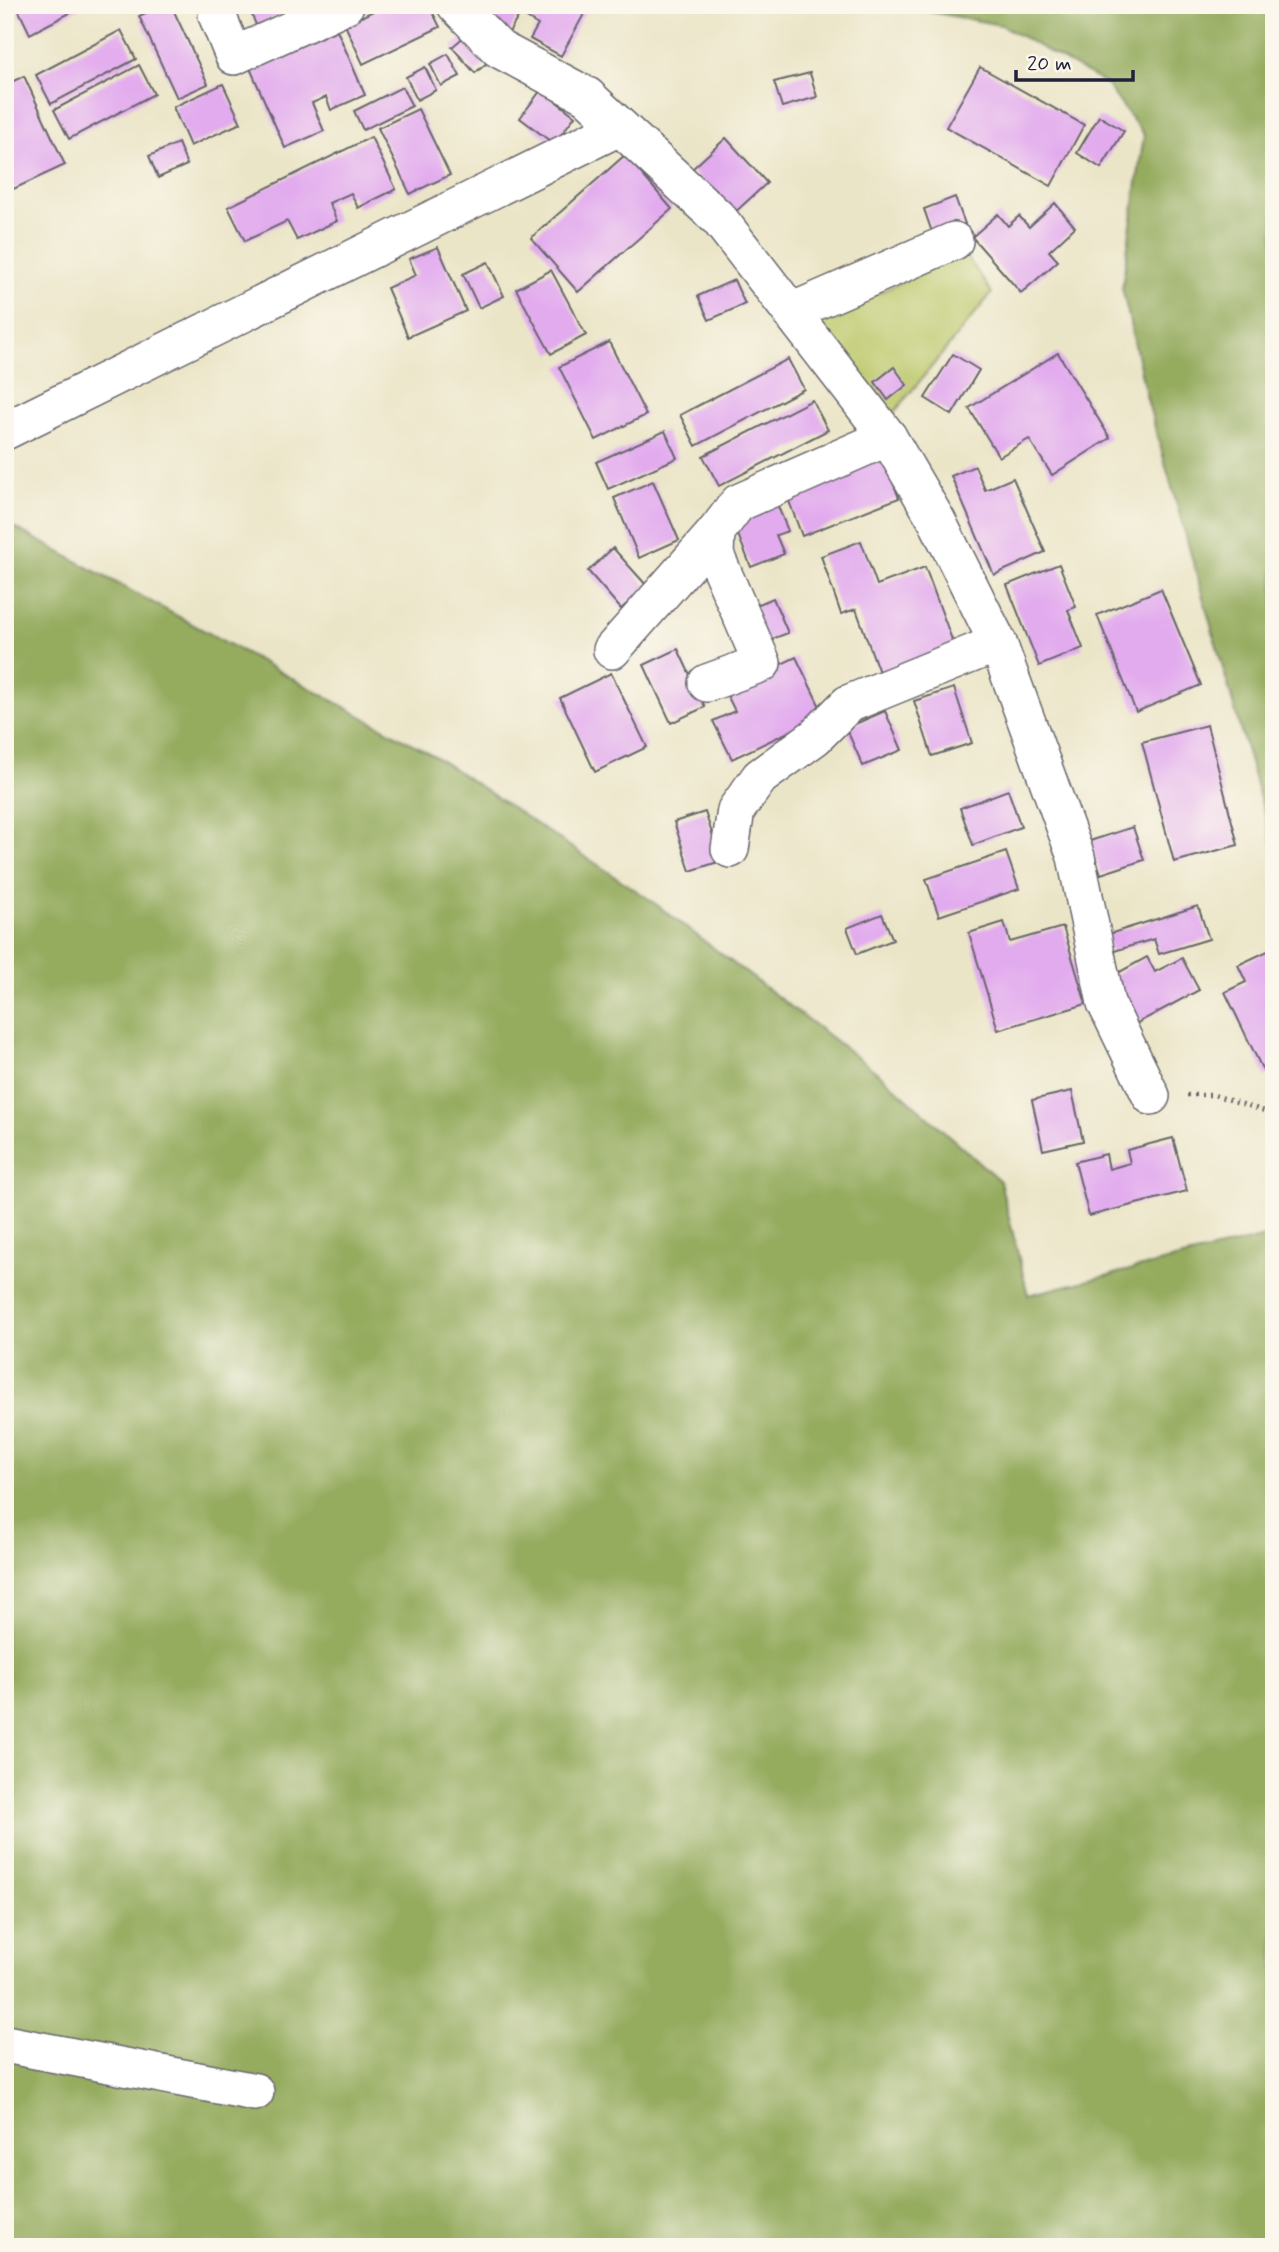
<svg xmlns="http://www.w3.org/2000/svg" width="1279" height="2252" font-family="Mynerve,sans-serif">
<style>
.green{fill:#bcc86a;stroke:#6f7552;stroke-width:2}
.forest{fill:#95ac5e;stroke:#5c674c;stroke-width:2}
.building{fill:#e2abee}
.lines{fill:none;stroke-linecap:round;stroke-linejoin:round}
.street-casing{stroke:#68666c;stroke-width:40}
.path{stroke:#68666c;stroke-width:4.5;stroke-dasharray:2 5;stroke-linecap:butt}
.street{stroke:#fff;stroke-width:37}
</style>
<rect width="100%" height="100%" fill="#fbf7ec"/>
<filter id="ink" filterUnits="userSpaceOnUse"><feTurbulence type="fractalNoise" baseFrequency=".0143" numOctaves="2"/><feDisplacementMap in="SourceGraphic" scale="14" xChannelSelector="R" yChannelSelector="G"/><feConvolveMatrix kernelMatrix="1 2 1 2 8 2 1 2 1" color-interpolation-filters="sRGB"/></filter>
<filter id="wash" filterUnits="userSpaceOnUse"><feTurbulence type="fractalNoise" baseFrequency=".00686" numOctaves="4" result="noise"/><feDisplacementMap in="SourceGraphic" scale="28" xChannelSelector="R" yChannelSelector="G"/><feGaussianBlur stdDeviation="1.57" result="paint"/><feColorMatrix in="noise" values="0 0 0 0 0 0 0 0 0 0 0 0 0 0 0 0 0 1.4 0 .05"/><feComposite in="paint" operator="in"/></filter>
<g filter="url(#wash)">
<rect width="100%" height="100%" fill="#ebe5c8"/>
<path class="green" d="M 964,253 L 992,293 L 892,415 L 811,324 Z"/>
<g class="forest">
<path d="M 893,5 L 1274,5 L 1274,848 L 1147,399 L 1122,287 L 1144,135 L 1106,84 L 1001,25 Z"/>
<path d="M 5,525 L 10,525 L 433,755 L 649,899 L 883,1077 L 1000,1181 L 1028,1295 L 1265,1237 L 1274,1212 L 1274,2247 L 5,2247 Z"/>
</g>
<g id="blocks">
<g class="building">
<path d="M 20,5 L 85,5 L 30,34 L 17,7 Z"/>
<path d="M 164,5 L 171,5 L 208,84 L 177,98 L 139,16 Z"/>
<path d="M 248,5 L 304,5 L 256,25 Z"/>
<path d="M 385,5 L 429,5 L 440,27 L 363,64 L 345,25 Z"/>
<path d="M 480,5 L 589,5 L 561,56 L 530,39 L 538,25 L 520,14 L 508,34 Z"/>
<path d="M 121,30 L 136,59 L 51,104 L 36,75 Z"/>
<path d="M 337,30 L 365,95 L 331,110 L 326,97 L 312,103 L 324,131 L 285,148 L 250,68 Z"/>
<path d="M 466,35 L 488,62 L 475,73 L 452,47 Z"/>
<path d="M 448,54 L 460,76 L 441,86 L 430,64 Z"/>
<path d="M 139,65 L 154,94 L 69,139 L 54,110 Z"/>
<path d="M 425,67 L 436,90 L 417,100 L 406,77 Z"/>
<path d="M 980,67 L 1084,125 L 1051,186 L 946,127 Z"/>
<path d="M 810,73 L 817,97 L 782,107 L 774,82 Z"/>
<path d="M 24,76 L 65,165 L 5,193 L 5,85 Z"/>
<path d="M 223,84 L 241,123 L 190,146 L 173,107 Z"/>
<path d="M 402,87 L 412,106 L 363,130 L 354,111 Z"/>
<path d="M 541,90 L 575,116 L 554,144 L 520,118 Z"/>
<path d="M 418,109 L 450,175 L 410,194 L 378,128 Z"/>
<path d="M 1099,116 L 1124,131 L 1101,168 L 1077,153 Z"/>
<path d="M 371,137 L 396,189 L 358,208 L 351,193 L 329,203 L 337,221 L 297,240 L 287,221 L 245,241 L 228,207 Z"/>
<path d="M 726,138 L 767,183 L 732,215 L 691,170 Z"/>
<path d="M 178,143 L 187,165 L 158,178 L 149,156 Z"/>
<path d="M 625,155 L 672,209 L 578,292 L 531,238 Z"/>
<path d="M 955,197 L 965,224 L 933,235 L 924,209 Z"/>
<path d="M 1055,203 L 1075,227 L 1049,251 L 1058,261 L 1021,293 L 972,237 L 998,214 L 1008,226 L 1019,216 L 1029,227 Z"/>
<path d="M 438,247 L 466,311 L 408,337 L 387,288 L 416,275 L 409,259 Z"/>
<path d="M 488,262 L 504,296 L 479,308 L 463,274 Z"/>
<path d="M 551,270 L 586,335 L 551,354 L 516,289 Z"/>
<path d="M 734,280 L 745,304 L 709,320 L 698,296 Z"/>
<path d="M 609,342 L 646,415 L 596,440 L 559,367 Z"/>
<path d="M 1058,353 L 1110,438 L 1052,475 L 1029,439 L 999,457 L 969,408 Z"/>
<path d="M 953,354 L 979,370 L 952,415 L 925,398 Z"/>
<path d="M 788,359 L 804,389 L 696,446 L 680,415 Z"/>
<path d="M 894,367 L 907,385 L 888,400 L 875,382 Z"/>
<path d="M 812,400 L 828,430 L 719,486 L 703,456 Z"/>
<path d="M 665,431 L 677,458 L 608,489 L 596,462 Z"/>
<path d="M 882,455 L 899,498 L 802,536 L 786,493 Z"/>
<path d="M 975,466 L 985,490 L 1013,478 L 1045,552 L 994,575 L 951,476 Z"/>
<path d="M 653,481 L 679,540 L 639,558 L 614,498 Z"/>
<path d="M 777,504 L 788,531 L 776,535 L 784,554 L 751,567 L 733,522 Z"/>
<path d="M 861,541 L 877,585 L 925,567 L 955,648 L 880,675 L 856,609 L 841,614 L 821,556 Z"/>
<path d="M 613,548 L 647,586 L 621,609 L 588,571 Z"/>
<path d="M 1059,564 L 1076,607 L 1068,610 L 1083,648 L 1039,666 L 1007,585 Z"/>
<path d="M 1161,589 L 1201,685 L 1136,712 L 1097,615 Z"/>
<path d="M 773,598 L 788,633 L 767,641 L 752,607 Z"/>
<path d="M 678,649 L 705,707 L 671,723 L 644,665 Z"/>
<path d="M 796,657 L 824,715 L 732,759 L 713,721 L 735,711 L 725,691 Z"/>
<path d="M 611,673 L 647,747 L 595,772 L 560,698 Z"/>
<path d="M 954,688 L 972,743 L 932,756 L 914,701 Z"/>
<path d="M 885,711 L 902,750 L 863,766 L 846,728 Z"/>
<path d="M 1207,725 L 1238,845 L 1174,862 L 1142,742 Z"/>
<path d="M 1008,790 L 1021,827 L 973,845 L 960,808 Z"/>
<path d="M 705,812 L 721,861 L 690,871 L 674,822 Z"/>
<path d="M 1133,827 L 1144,860 L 1101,874 L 1090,841 Z"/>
<path d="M 1006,852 L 1019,889 L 939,916 L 926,879 Z"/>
<path d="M 1198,906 L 1209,939 L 1159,954 L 1154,939 L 1111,952 L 1106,935 Z"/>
<path d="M 882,914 L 893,940 L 857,954 L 847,928 Z"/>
<path d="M 1004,922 L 1010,942 L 1063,927 L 1086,1004 L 998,1030 L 969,933 Z"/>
<path d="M 1274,948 L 1274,973 L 1271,974 L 1274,981 L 1274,1073 L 1266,1077 L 1225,992 L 1246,982 L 1238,965 Z"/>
<path d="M 1147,957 L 1155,972 L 1182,958 L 1199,990 L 1130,1027 L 1105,980 Z"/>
<path d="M 1072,1091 L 1083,1141 L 1043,1150 L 1032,1100 Z"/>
<path d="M 1173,1138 L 1187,1191 L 1089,1216 L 1075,1162 L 1106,1154 L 1109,1169 L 1130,1163 L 1127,1150 Z"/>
</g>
</g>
</g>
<g filter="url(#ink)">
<use href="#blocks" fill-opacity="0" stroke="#68666c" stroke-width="2"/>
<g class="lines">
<g class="street-casing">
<g id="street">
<path d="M 456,5 L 499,49 L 587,96 L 719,219 L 888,437 L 937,521 L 998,643 L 1076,857 L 1106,1003 L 1151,1096"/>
<path d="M 217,15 L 234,56 L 345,5"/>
<path d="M 791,312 L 954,241"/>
<path d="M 5,431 L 619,127"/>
<path d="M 612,650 L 716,532"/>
<path d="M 707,683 L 762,663 L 715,555 L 716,532 L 738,503 L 888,437"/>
<path d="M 730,849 L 736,810 L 760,777 L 815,737 L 848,704 L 998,643"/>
<path d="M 5,2044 L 255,2092"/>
</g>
</g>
<path class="path" d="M 1187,1095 L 1214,1095 L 1274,1114"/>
<use href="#street" class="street"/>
</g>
</g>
<rect width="1279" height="2252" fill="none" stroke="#fbf7ec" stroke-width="28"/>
<path d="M1016 70v10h117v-10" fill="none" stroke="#22223b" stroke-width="3.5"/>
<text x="1027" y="70" font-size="21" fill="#22223b" stroke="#fbf7ec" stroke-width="5" paint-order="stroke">20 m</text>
</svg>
